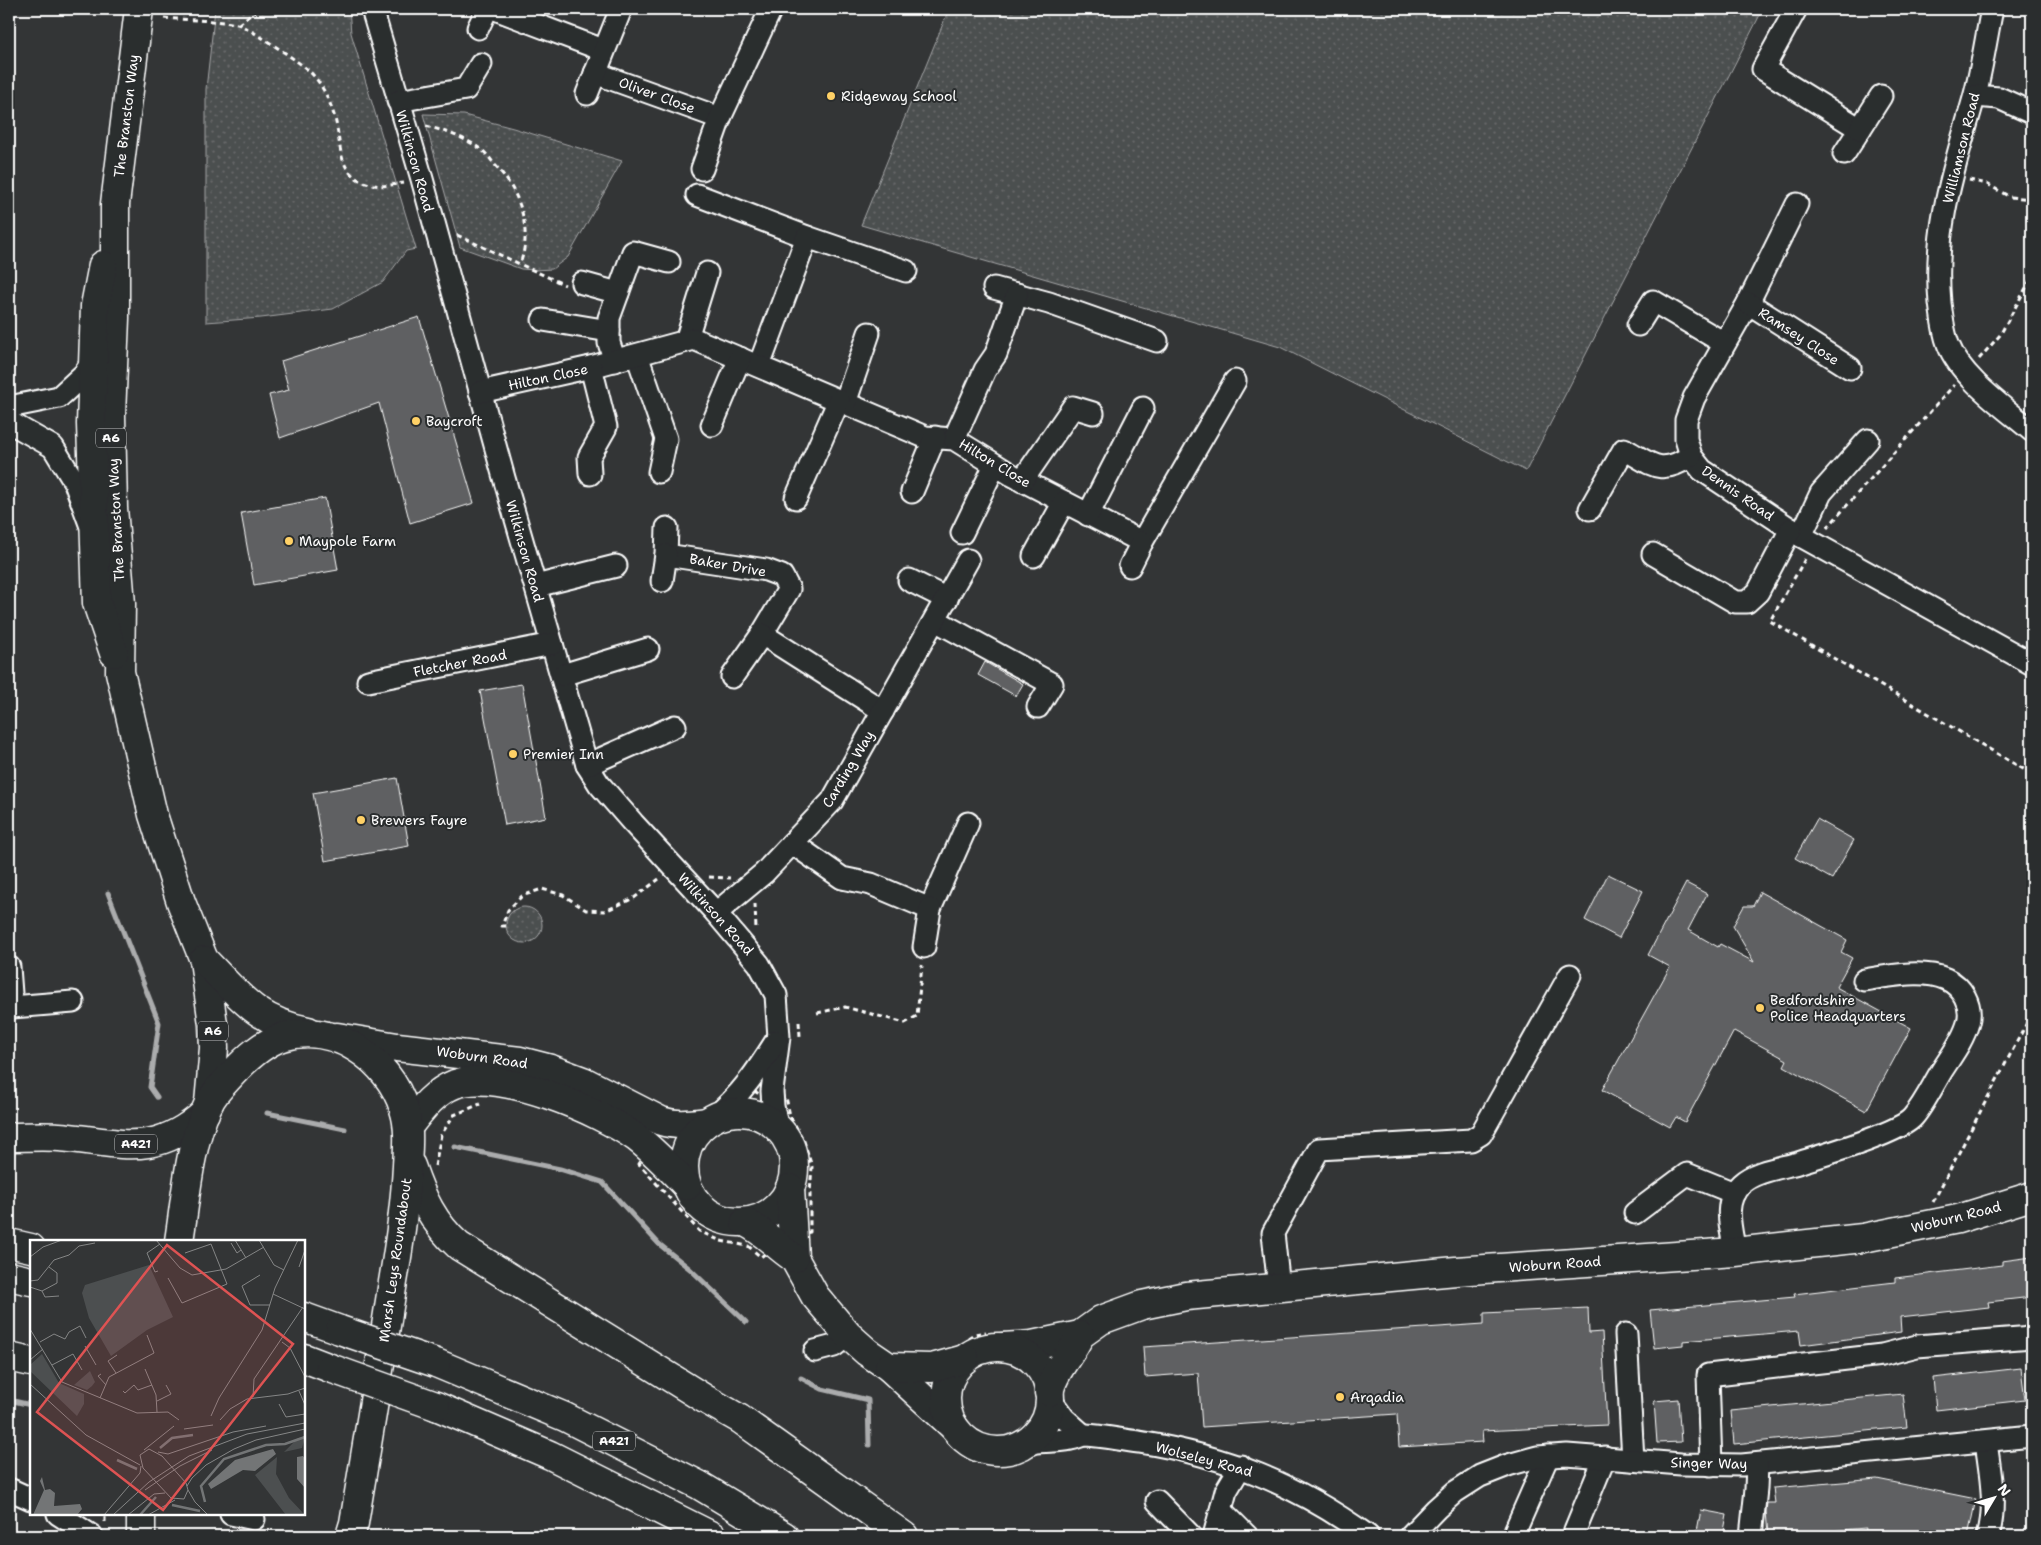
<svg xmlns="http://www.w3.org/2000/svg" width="2041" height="1545" font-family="'Shantell Sans',sans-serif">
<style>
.park{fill:url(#park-dots);stroke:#a6a7a8}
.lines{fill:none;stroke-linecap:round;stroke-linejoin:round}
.stream{stroke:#abacad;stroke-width:5}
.building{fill:#5f6162;stroke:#fff}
.minor-casing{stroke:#fff;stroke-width:25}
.major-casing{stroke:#fff;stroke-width:31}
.highway-casing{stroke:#fff;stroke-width:31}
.path{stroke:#fff;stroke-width:3;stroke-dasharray:5 4;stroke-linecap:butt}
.minor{stroke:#2a2d2e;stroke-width:21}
.major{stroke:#2a2d2e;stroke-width:28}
.highway{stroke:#2a2d2e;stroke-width:28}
.highway-bridge-casing{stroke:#fff;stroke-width:31;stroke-linecap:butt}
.highway-bridge{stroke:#2a2d2e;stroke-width:28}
.poi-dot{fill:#ffd166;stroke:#2a2d2e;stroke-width:2}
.labels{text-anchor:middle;stroke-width:4;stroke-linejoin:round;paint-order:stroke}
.shield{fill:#2a2d2e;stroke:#bfc0c0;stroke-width:1}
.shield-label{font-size:12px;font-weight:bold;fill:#fff}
.street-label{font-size:14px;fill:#fff;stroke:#2a2d2e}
.poi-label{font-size:14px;fill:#fff;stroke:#2a2d2e;text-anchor:start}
.inset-river{fill:none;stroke:#737576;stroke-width:2.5}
.inset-road{fill:none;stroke:#858686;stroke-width:1}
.view{fill:#de5353;fill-opacity:0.15;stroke:#de5353;stroke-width:2.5}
.inset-edge{fill:none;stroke:#fff;stroke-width:2.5}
</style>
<defs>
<pattern id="park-dots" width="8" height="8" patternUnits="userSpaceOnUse" patternTransform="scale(1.25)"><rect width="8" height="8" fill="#4c4f50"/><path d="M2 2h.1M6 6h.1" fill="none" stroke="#67696a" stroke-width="1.8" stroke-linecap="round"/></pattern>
</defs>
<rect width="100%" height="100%" fill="#333536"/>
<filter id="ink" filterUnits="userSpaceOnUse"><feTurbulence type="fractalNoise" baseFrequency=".02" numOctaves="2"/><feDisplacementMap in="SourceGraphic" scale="10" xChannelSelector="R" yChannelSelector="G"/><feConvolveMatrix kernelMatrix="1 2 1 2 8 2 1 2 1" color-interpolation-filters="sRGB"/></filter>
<g filter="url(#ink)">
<g class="park">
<path d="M 215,9 L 349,9 L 351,33 L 416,249 L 406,251 L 383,282 L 333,309 L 261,318 L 206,322 L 206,89 Z"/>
<path d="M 949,9 L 1763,9 L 1526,471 L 1280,347 L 861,225 Z"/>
<path d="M 423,114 L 464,115 L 513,128 L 622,161 L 568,257 L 552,269 L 534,270 L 521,269 L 460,247 Z"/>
<circle cx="524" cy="925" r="18"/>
</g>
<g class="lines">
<g class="stream">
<path d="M 108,893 L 159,1023 L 150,1087 L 157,1097"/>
<path d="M 267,1113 L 345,1129"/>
<path d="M 455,1147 L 560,1169 L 602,1182 L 659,1244 L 690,1269 L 746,1322"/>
<path d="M 801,1378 L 822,1389 L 868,1400 L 869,1445"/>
<path d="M 9,1400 L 31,1405"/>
</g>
</g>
<g class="building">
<path d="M 419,317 L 474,503 L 410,523 L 379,403 L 280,438 L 269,395 L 289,390 L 281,361 Z"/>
<path d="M 325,498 L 338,570 L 254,585 L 241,513 Z"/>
<path d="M 985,662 L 1023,684 L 1016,696 L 978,675 Z"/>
<path d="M 522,684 L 546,817 L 505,825 L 480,691 Z"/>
<path d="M 397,778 L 409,846 L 325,861 L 313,793 Z"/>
<path d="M 1817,819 L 1854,840 L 1832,879 L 1795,858 Z"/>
<path d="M 1608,874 L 1643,891 L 1619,938 L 1585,920 Z"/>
<path d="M 1686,883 L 1707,894 L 1688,930 L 1718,947 L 1720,944 L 1754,962 L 1733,926 L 1744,906 L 1753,906 L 1760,892 L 1847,940 L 1841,952 L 1852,958 L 1836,987 L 1911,1028 L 1866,1111 L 1784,1066 L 1787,1060 L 1734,1031 L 1685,1122 L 1676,1117 L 1670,1127 L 1602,1090 L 1670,967 L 1648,955 Z"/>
<path d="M 2032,1257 L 2032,1297 L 1988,1302 L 1989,1307 L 1900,1317 L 1901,1332 L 1801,1345 L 1799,1331 L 1683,1341 L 1683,1345 L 1654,1348 L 1650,1310 L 1795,1297 L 1794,1294 L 1895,1282 L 1895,1278 L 2002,1265 L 2002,1261 Z"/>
<path d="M 1588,1308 L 1589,1333 L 1602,1332 L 1607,1425 L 1482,1431 L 1483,1442 L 1399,1447 L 1397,1414 L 1202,1427 L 1198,1373 L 1145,1377 L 1143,1347 L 1484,1324 L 1484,1313 Z"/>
<path d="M 2021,1368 L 2025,1400 L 1936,1410 L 1933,1378 Z"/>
<path d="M 1903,1394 L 1907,1427 L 1734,1444 L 1731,1411 Z"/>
<path d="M 1678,1399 L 1681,1442 L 1657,1443 L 1654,1401 Z"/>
<path d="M 1877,1479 L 1976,1499 L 1968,1536 L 1864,1536 L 1866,1528 L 1768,1536 L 1766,1511 L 1767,1503 L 1775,1503 L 1773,1488 Z"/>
<path d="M 1701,1510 L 1727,1515 L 1723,1536 L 1696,1536 Z"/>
</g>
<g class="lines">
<g class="minor-casing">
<g id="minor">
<path d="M 372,9 L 422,179 L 504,478 L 587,765 L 599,784 L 633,823 L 716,913 L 759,964 L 776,995 L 779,1037 L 772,1091 L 773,1106 L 777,1126"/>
<path d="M 495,9 L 603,50"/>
<path d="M 1796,9 L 1763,69 L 1860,129 L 1844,154"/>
<path d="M 1992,9 C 1986,38 1982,69 1974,98 C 1954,169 1933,228 1940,303 C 1942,317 1943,331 1948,344 C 1961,378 2005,408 2032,431"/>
<path d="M 478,28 L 487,9"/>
<path d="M 595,73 L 720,118"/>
<path d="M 587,94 L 621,9"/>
<path d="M 1975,96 L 1999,98 L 2032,113"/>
<path d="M 398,101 L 466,89 L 481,64"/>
<path d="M 1860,129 L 1881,96"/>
<path d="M 702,169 L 720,118 L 771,9"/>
<path d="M 697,195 L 807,237"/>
<path d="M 1797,204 L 1748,303 L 1694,398 L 1686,420 L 1686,439 L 1691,456 L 1702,470 L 1801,536 L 2032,664"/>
<path d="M 582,283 L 618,293"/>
<path d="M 994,288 L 1049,303 L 1157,341"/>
<path d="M 1748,303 L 1850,368"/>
<path d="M 543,320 L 609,331"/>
<path d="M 1638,325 L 1653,301 L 1724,343"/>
<path d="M 686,341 L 707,273"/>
<path d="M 637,355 L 666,439 L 659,472"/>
<path d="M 615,361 L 609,343 L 609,318 L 633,252 L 669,262"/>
<path d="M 759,366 L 807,237 L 906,271"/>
<path d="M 480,392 L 591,367 L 694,339 L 925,437 L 954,439 L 1012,475 L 1142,542 L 1235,381"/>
<path d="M 845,403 L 869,333"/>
<path d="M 9,407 L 59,397 L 84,374 L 93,361"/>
<path d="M 9,422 L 53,447 L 75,483 L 90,524"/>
<path d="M 712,425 L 740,358"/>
<path d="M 954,439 L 985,370 L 996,354 L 1017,294"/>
<path d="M 590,474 L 589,457 L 606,427 L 591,367"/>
<path d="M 1022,481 L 1073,407 L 1093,413"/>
<path d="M 912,492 L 935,437"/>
<path d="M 796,498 L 839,400"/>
<path d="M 1590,509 L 1624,449 C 1653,465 1660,476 1691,456"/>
<path d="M 1088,515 L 1143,408"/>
<path d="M 667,528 L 666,555 L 766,570 L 782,576 L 789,589 L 762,634 L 883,711"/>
<path d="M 962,533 L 995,465"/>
<path d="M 1801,536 L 1821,493 L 1868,440"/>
<path d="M 1653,554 L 1735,602 L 1747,602 L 1758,592 L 1791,529"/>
<path d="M 1034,556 L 1064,502"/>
<path d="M 1130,566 L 1142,542"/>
<path d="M 909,580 L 947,599"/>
<path d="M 662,581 L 666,555"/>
<path d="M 536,586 L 616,566"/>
<path d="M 935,620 L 1052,684 L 1038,707"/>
<path d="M 562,675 L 648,649"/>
<path d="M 732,677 L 762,634"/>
<path d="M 368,681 L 552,644"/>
<path d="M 587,765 L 675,726"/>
<path d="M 792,843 L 842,878 L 871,884 L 930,909 L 968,823"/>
<path d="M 716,913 L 764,873 L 832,801 L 968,560"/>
<path d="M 924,947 L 930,909"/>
<path d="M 9,967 L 12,1007 L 73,1002"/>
<path d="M 713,1118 C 741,1095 757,1071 776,1041"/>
<path d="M 1635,1213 L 1687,1174 L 1734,1193"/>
<path d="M 1735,1252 C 1731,1228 1722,1202 1741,1184 C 1755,1171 1780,1168 1798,1163 C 1820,1156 1900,1133 1913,1117 C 1924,1104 1932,1087 1941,1072 C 1951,1056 1963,1041 1968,1023 C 1973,1005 1962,986 1946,979 C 1923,969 1889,976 1864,980"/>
<path d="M 1279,1288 L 1273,1233 L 1319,1149 L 1471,1140 L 1481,1134 L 1570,975"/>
<path d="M 1626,1334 L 1633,1460"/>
<path d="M 815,1351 L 834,1346 L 848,1335"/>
<path d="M 1050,1399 L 1064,1418 L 1083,1435"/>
<path d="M 1986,1442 C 1990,1473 1997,1505 1988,1536"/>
<path d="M 1026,1443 C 1041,1441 1057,1442 1071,1439 C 1077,1438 1081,1435 1086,1435 C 1104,1436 1121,1440 1139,1442 C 1227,1456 1296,1484 1368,1536"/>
<path d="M 1711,1465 L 1708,1375 L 1882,1355 L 1917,1346 L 2032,1337"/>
<path d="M 9,1489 L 31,1499"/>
<path d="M 1157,1501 L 1191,1536"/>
<path d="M 1221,1510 L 1247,1536"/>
<path d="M 58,1514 L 92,1536"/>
<path d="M 231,1514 L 254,1519"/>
<path d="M 1575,1530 L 1605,1457"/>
<path d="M 1515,1531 L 1548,1456"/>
<path d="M 1214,1536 L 1226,1491 L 1241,1466"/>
<path d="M 1410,1536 L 1436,1509 L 1455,1492 L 1480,1476 L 1508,1465 L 1537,1457 L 1567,1455 L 1681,1464 L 1742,1465 L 2032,1436"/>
<path d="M 1751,1536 L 1756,1489 L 1757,1464"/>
</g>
</g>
<g class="major-casing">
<g id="major">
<path d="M 337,1037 L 397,1047 L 520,1061 L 551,1069 L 583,1081 L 661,1121 C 677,1126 690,1124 707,1122"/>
<circle cx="739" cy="1167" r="55"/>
<path d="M 408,1127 C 421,1110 434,1092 455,1084 C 500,1068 600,1111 637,1138 C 655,1152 671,1169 687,1186"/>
<path d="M 790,1188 L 794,1258 L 815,1296 L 848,1335 L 867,1352 L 889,1367 L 954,1427"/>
<path d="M 745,1222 C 764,1231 777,1247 794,1258"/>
<path d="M 1003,1347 L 1032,1345 L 1080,1335 L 1101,1320 L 1142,1305 L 1186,1296 L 1456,1271 L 1735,1252 L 1863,1238 L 1958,1219 L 2032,1196"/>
<circle cx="998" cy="1399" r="52"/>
<path d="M 889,1367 L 932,1368 L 965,1359"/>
<path d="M 1049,1392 C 1054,1370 1071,1355 1080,1335"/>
</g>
</g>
<g class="highway-casing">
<g id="highway">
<path d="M 139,9 L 115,204 L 115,318 L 111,415 L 113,508 L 121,604 L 120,672 L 153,815 L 181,902 L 204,960 L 213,1024 L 214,1048 L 209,1103"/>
<path d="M 103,265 L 95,306 L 91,424 L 97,603 L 114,653"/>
<path d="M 204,960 C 240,996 255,1021 308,1031"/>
<path d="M 9,1137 C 25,1137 43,1136 59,1137 C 120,1142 154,1159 205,1113"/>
<path d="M 411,1166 C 422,1198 433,1223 459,1246 L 705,1399 L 740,1419 L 904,1536"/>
<path d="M 179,1241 C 186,1197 189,1146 208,1105 C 213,1093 225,1082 233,1073 C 247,1058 263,1043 282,1037 C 334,1021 389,1059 404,1109 C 410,1127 408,1147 407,1166 C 405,1207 399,1247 392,1288 C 380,1366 367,1445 354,1523 L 350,1536"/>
<path d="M 9,1243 L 31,1248"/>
<path d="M 9,1276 L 31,1281"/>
<path d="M 304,1317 L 340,1330"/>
<path d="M 9,1357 L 31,1362"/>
<path d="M 304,1358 L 330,1368"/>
<path d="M 436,1363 L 565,1417 L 699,1485 L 784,1536"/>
<path d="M 436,1406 L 550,1455 L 712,1536"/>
<path d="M 141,1514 L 141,1536"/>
</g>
</g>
<g class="path">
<path d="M 99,9 L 113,10"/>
<path d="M 164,18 C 188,20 213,20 237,24 C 245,25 303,64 310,72 C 321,82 330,101 334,115 C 343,144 334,177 374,185 C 383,187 395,184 404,183"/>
<path d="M 239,24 L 257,9"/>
<path d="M 426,126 C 445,131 466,138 482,150 C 487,154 491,160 495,165 C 520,192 533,229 520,264"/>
<path d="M 1969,180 L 1987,184 L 2010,197 L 2032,199"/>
<path d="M 457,235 L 565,285"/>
<path d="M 1979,359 L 2000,335 L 2032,277"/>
<path d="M 1827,528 L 1954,385"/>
<path d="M 1805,559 L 1770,621 L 2032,774"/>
<path d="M 709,877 L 730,878"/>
<path d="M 755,904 L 756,930"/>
<path d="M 506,926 L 502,926 L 508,910 L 522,896 L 542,889 L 563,895 L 586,910 L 605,911 L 634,898 L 659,879"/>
<path d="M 817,1013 L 845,1007 L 905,1023 L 917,1016 L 922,965"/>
<path d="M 799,1022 L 800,1036"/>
<path d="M 739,1081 L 762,1096 L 786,1097 L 790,1116 L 804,1141 L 812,1167 L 810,1193 L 810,1232 L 783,1238 L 761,1257 L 748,1246 L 721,1241 L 699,1231 L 639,1164 L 655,1141 L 664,1110 C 669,1112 674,1114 679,1115 C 701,1118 727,1098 739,1081 Z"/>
<path d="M 435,1166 L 441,1135 L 454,1115 L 480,1104"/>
<path d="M 1933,1202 L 2032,1013"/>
<path d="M 968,1338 L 974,1334 L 986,1332"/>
<path d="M 105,1522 L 105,1514"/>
</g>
<use href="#minor" class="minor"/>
<use href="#major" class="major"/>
<use href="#highway" class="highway"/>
<g class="highway-bridge-casing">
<g id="highway-bridge">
<path d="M 340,1330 L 436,1363"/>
<path d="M 330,1368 L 436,1406"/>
</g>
</g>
<use href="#highway-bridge" class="highway-bridge"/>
</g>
</g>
<g class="poi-dot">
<circle cx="831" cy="96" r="5"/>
<circle cx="416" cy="421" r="5"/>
<circle cx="289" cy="541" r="5"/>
<circle cx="513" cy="754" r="5"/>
<circle cx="361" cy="820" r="5"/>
<circle cx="1760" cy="1008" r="5"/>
<circle cx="1340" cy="1397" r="5"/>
</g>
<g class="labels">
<g class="shield">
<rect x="96" y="428.5" width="30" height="19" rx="4"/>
<rect x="198" y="1021.5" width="30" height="19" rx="4"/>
<rect x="115" y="1134.5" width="42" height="19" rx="4"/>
<rect x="593" y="1431.5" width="42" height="19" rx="4"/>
</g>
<g class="shield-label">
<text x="111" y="442">A6</text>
<text x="213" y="1035">A6</text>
<text x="136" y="1148">A421</text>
<text x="614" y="1445">A421</text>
</g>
<g class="street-label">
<text transform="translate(657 95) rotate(20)" y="5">Oliver Close</text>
<text transform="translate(126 116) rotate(-83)" y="5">The Branston Way</text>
<text transform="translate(1961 148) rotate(-76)" y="5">Williamson Road</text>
<text transform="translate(415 161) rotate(74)" y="5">Wilkinson Road</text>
<text transform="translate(1799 336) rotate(33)" y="5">Ramsey Close</text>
<text transform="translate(548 377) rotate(-12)" y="5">Hilton Close</text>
<text transform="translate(995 463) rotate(31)" y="5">Hilton Close</text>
<text transform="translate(1738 493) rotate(35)" y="5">Dennis Road</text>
<text transform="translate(116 520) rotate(-93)" y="5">The Branston Way</text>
<text transform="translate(525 551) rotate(74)" y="5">Wilkinson Road</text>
<text transform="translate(728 565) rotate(10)" y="5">Baker Drive</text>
<text transform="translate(460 663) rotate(-11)" y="5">Fletcher Road</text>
<text transform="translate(848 769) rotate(-59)" y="5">Carding Way</text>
<text transform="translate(716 914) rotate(48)" y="5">Wilkinson Road</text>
<text transform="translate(482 1057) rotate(8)" y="5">Woburn Road</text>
<text transform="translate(1956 1217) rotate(-14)" y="5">Woburn Road</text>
<text transform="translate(395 1260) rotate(-82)" y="5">Marsh Leys Roundabout</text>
<text transform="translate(1555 1264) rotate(-4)" y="5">Woburn Road</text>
<text transform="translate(1204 1459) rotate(15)" y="5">Wolseley Road</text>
<text transform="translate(1709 1463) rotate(1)" y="5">Singer Way</text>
</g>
<g class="poi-label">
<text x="841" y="101">Ridgeway School</text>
<text x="426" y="426">Baycroft</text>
<text x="299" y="546">Maypole Farm</text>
<text x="523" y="759">Premier Inn</text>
<text x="371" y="825">Brewers Fayre</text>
<text x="1770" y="1005">Bedfordshire<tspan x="1770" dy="16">Police Headquarters</tspan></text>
<text x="1350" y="1402">Arqadia</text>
</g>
</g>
<g transform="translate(30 1240)">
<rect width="275" height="275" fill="#333536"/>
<path d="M 275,197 L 272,208 L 254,212 L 268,198 ZM 247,217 L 246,234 L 259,258 L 275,275 L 256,275 L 225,235 Z" fill="#4c4f50"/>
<path d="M 119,25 L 143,77 L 117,90 L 81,116 L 59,78 L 52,53 L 55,45 ZM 12,114 L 29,143 L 54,154 L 54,164 L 47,176 L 0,131 L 0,125 ZM 60,131 L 65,142 L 62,146 L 57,150 L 44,145 Z" fill="#4c4f50"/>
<path d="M 243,209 L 246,214 L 225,231 L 213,230 L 181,249 L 178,244 L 205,220 ZM 273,216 L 275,219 L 275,248 L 267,239 L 267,217 ZM 12,237 L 15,250 L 20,249 L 25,253 L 24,266 L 50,264 L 52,269 L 47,275 L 3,275 L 14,250 L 10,241 Z" fill="#737576"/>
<path class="inset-river" d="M 130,208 L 142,198 L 163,195M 87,220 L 107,229M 175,262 L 171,246 L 194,219 L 236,205 L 255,204 L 275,197M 142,265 L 170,271M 110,275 L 126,257"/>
<path class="inset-road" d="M 126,0 L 150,28 L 162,35 L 196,29 L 234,7M 205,0 L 216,18M 229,0 L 244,25 L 254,30M 201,3 L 207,13 L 211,10M 0,17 L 13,7 L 32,0M 269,27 L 275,10M 128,31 L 125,32 L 117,13 L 130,4M 230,35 L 212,46 L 220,65 L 240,65M 138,38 L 152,63 L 197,44 L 181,4 L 155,13M 0,41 L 8,40 L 24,20 L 39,15 L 49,6 L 65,3M 0,47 L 12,51 L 27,43 L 27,33 L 19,27M 12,51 L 15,57 L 29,56M 243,54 L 275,69M 0,89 L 32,142 L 107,173 L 138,172 L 149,180M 10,102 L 24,94 L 35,99 L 39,92 L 50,86 L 56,98M 252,102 L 260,108 L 275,137M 55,106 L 66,125M 0,120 L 13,109M 22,125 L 43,114 L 52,130M 115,129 L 126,155 L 127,172M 86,133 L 78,121 L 87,115M 71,134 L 68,136 L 76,145M 0,144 L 56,195 L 110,225M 93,151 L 95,153 L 104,145 L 108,150 L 122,145M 269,151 L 275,165M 223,157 L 224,139 L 273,67M 70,158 L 79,137 L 124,113 L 117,95M 127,161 L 141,154 L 136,145M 249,164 L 256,177 L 275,174M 181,176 L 189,158 L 232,90 L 245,48 L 268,0M 190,180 L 200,169 L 217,159 L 258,154 L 275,148M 154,189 L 183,185M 119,209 L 132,216 L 156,243 L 158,250 L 154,259 L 141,258 L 113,228 L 110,215 ZM 114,210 L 144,186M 128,212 L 138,214 L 203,192 L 236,186M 157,246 L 162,238 L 176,225 L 204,209 L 226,200 L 275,189M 115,250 L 150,226 L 182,210M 158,250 L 165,262 L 178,275M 74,275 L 110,233 L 111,226M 83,275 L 119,242 L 159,216 L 217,194 L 275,183M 98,275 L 124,254 L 135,253M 118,275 L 145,260"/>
<path class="view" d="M 137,5 L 263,104 L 133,270 L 7,172 Z"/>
<rect width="275" height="275" class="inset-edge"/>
</g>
<rect width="2041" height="1545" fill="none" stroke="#2a2d2e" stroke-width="30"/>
<rect x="15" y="15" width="2011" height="1515" fill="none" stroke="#fff" stroke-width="2" filter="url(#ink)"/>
<g transform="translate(1994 1498) rotate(52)" stroke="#2a2d2e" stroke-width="4" paint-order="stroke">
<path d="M0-4L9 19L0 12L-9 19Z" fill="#ffffff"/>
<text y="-8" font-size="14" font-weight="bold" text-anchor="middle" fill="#ffffff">N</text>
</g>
</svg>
